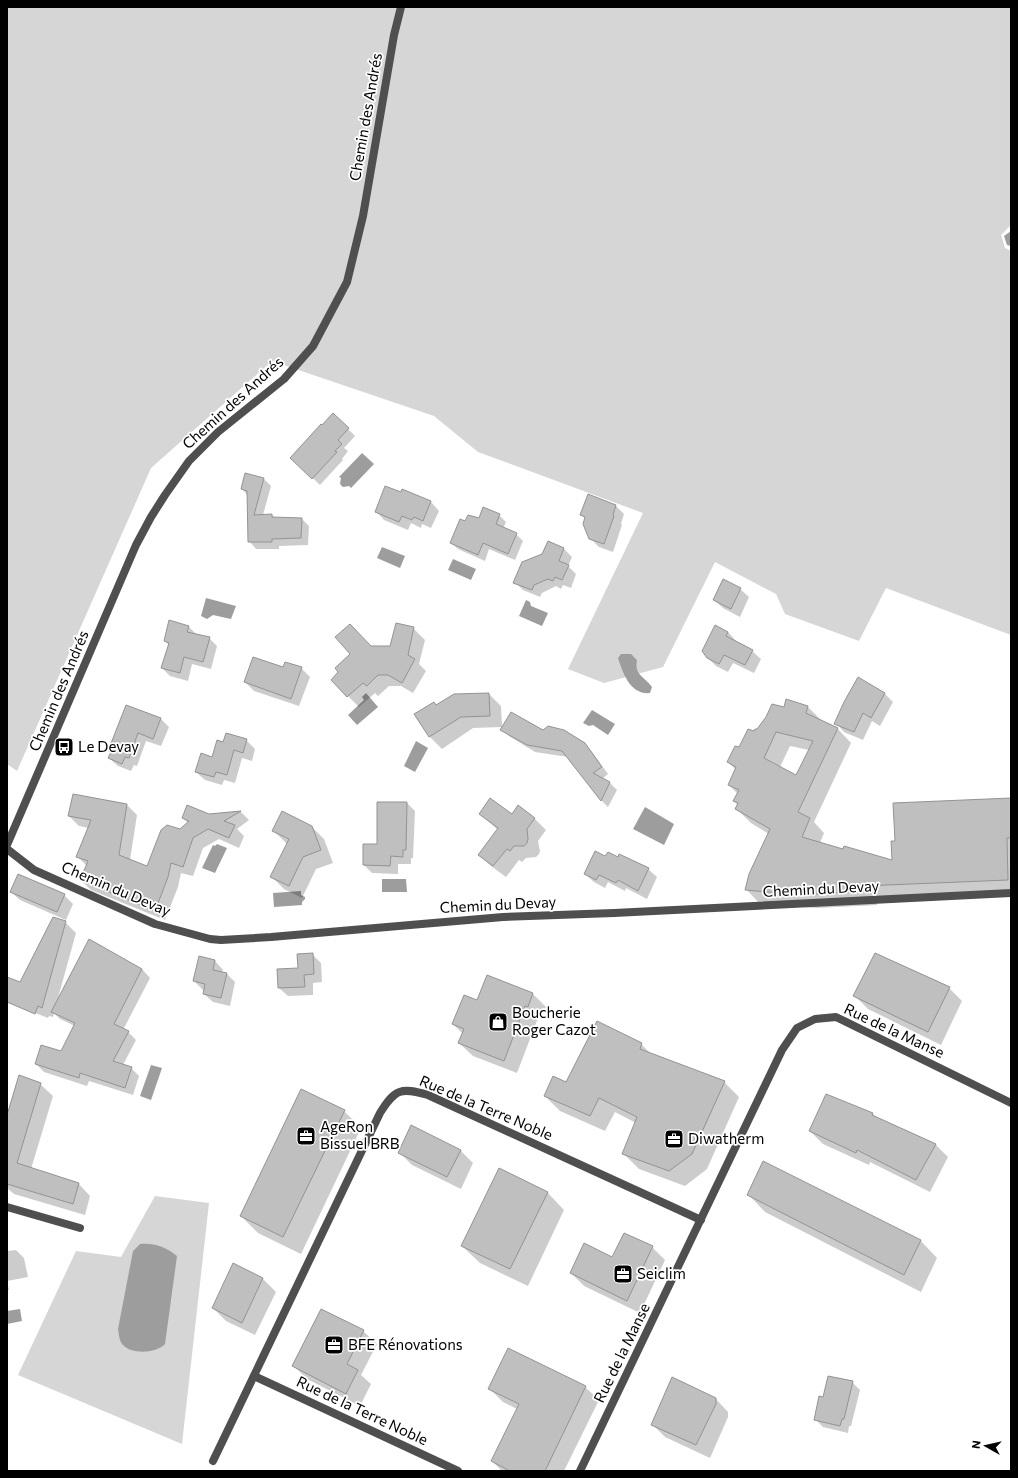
<svg xmlns="http://www.w3.org/2000/svg" width="1018" height="1478" font-family="Commissioner,sans-serif">
<style>
.green{fill:#d6d6d6}
.water{fill:#9d9d9d}
.shadow{fill:#0003;fill-rule:evenodd}
.building{fill:#bfbfbf;stroke:#939393;fill-rule:evenodd}
.lines{fill:none;stroke-linecap:round;stroke-linejoin:round}
.street{stroke:#4f4f4f;stroke-width:8}
.labels{text-anchor:middle;stroke-width:3.5;stroke-linejoin:round;paint-order:stroke}
.street-label{font-size:15px;fill:#000;stroke:#fff}
.poi-label{font-size:15px;fill:#000;stroke:#fff;text-anchor:start}
</style>
<rect width="100%" height="100%" fill="#fff"/>
<g class="green">
<path d="M 7,7 L 1011,7 L 1011,225 L 1001,235 L 1005,248 L 1011,251 L 1011,635 L 886,588 L 859,641 L 785,614 L 776,594 L 715,562 L 663,667 L 604,683 L 568,669 L 643,513 L 478,452 L 434,416 L 272,361 L 151,468 L 17,771 L 7,764 Z"/>
<path d="M 155,1196 L 209,1203 L 182,1444 L 18,1375 L 76,1251 L 121,1257 Z"/>
</g>
<g class="water">
<path d="M 1011,231 L 1011,246 L 1007,245 L 1004,236 Z"/>
<path d="M 362,453 L 374,464 L 351,488 L 349,486 L 343,487 L 340,484 L 341,478 L 339,477 Z"/>
<path d="M 382,547 L 405,556 L 400,568 L 377,558 Z"/>
<path d="M 453,559 L 476,569 L 471,580 L 448,570 Z"/>
<path d="M 206,598 L 236,606 L 231,619 L 213,615 L 207,619 L 201,616 Z"/>
<path d="M 526,600 L 530,602 L 531,606 L 548,613 L 542,626 L 519,616 Z"/>
<path d="M 621,654 L 631,654 L 637,660 C 634,675 644,676 652,687 L 650,693 C 630,695 623,673 618,658 Z"/>
<path d="M 366,693 L 378,707 L 357,725 L 348,715 L 364,700 L 362,697 Z"/>
<path d="M 592,710 L 615,724 L 608,735 L 593,725 L 589,726 L 583,723 Z"/>
<path d="M 416,741 L 428,748 L 415,772 L 404,766 Z"/>
<path d="M 645,807 L 674,824 L 664,845 L 633,829 Z"/>
<path d="M 217,844 L 227,848 L 215,873 L 202,868 L 213,845 L 215,846 Z"/>
<path d="M 382,879 L 406,879 L 407,892 L 382,892 Z"/>
<path d="M 301,891 L 301,895 L 305,897 L 305,899 L 302,902 L 302,905 L 274,907 L 273,893 Z"/>
<path d="M 151,1065 L 162,1068 L 151,1100 L 140,1096 Z"/>
<path d="M 140,1244 C 156,1243 165,1247 177,1256 L 165,1344 C 157,1353 132,1355 123,1345 C 119,1341 119,1334 118,1329 L 133,1251 Z"/>
<path d="M 20,1309 L 22,1321 L 7,1324 L 7,1311 Z"/>
</g>
<g class="shadow">
<path d="M 333,414 L 355,436 L 344,448 L 348,451 L 342,459 L 343,460 L 320,485 L 292,458 Z"/>
<path d="M 264,479 L 271,486 L 263,515 L 272,515 L 275,518 L 302,519 L 309,526 L 308,545 L 279,546 L 279,549 L 256,549 L 249,541 L 248,496 L 242,489 Z"/>
<path d="M 403,490 L 431,502 L 439,511 L 431,528 L 422,524 L 421,528 L 411,523 L 408,530 L 384,520 L 376,511 L 401,494 Z"/>
<path d="M 616,506 L 624,514 L 621,524 L 622,525 L 613,552 L 599,547 L 590,538 L 586,519 L 582,515 Z"/>
<path d="M 499,515 L 506,522 L 503,529 L 516,534 L 523,541 L 515,560 L 489,549 L 485,561 L 458,549 L 451,543 L 466,523 Z"/>
<path d="M 548,543 L 564,549 L 572,557 L 568,566 L 576,574 L 571,588 L 563,585 L 561,589 L 556,586 L 542,593 L 540,597 L 523,590 L 515,582 L 543,555 Z"/>
<path d="M 740,589 L 749,597 L 740,617 L 723,608 L 714,600 Z"/>
<path d="M 170,622 L 189,627 L 197,635 L 209,638 L 217,646 L 211,669 L 192,664 L 188,681 L 170,676 L 162,668 L 169,645 L 165,641 Z"/>
<path d="M 413,628 L 425,640 L 419,664 L 426,671 L 413,693 L 401,686 L 389,686 L 378,696 L 375,693 L 359,707 L 348,696 L 371,647 L 390,647 Z"/>
<path d="M 728,632 L 736,641 L 736,642 L 752,651 L 761,659 L 754,673 L 733,663 L 728,672 L 716,666 L 707,657 Z"/>
<path d="M 301,668 L 310,677 L 299,706 L 254,691 L 245,682 Z"/>
<path d="M 858,678 L 885,694 L 893,702 L 880,726 L 872,721 L 863,740 L 844,732 L 836,723 Z"/>
<path d="M 489,694 L 501,706 L 502,727 L 473,728 L 442,749 L 430,737 L 415,715 L 437,706 Z"/>
<path d="M 787,701 L 808,707 L 822,721 L 837,728 L 851,743 L 814,822 L 824,833 L 820,843 L 844,851 L 893,861 L 896,842 L 1011,799 L 1011,894 L 877,900 L 877,905 L 817,908 L 760,904 L 746,889 L 769,834 L 751,823 L 737,809 L 738,805 L 734,801 L 738,794 L 729,785 L 736,770 L 728,762 L 755,732 L 785,708 ZM 790,746 L 809,750 L 797,776 L 780,767 Z"/>
<path d="M 161,719 L 169,727 L 161,746 L 146,741 L 137,766 L 134,765 L 131,771 L 118,766 L 109,758 L 111,753 L 109,751 Z"/>
<path d="M 502,729 L 543,731 L 584,744 L 592,752 L 608,774 L 602,779 L 610,783 L 617,790 L 608,807 L 602,801 L 568,757 L 535,752 L 509,736 Z"/>
<path d="M 246,740 L 255,749 L 252,761 L 242,758 L 235,783 L 224,780 L 222,785 L 205,780 L 196,772 L 213,758 L 224,743 Z"/>
<path d="M 407,803 L 415,811 L 413,858 L 411,858 L 411,864 L 398,864 L 398,874 L 372,873 L 364,865 L 364,845 L 378,845 Z"/>
<path d="M 127,805 L 137,815 L 130,860 L 148,867 L 180,830 L 188,823 L 183,818 L 240,811 L 249,820 L 237,829 L 244,836 L 239,848 L 219,839 L 203,848 L 193,876 L 181,873 L 178,887 L 165,920 L 91,890 L 81,880 L 87,866 L 77,856 L 89,828 L 79,826 L 69,816 Z"/>
<path d="M 480,814 L 512,815 L 534,818 L 546,830 L 538,841 L 540,851 L 539,854 L 536,857 L 526,858 L 522,862 L 519,860 L 506,877 L 491,866 L 479,855 L 498,830 Z"/>
<path d="M 311,826 L 324,839 L 333,863 L 316,869 L 302,898 L 284,889 L 272,877 L 287,844 L 274,831 Z"/>
<path d="M 606,857 L 618,858 L 648,869 L 657,877 L 647,899 L 626,888 L 625,891 L 608,882 L 605,888 L 594,882 L 585,874 Z"/>
<path d="M 11,892 L 64,895 L 73,904 L 66,920 L 20,900 Z"/>
<path d="M 65,922 L 76,933 L 58,998 L 142,969 L 150,978 L 123,1030 L 128,1032 L 136,1040 L 123,1065 L 131,1068 L 139,1076 L 133,1095 L 89,1081 L 87,1086 L 44,1072 L 36,1064 L 62,1052 L 75,1026 L 60,1019 L 54,1013 L 53,1017 L 49,1016 L 48,1018 L 7,1002 L 7,978 L 21,983 Z"/>
<path d="M 312,954 L 321,963 L 322,982 L 313,983 L 313,995 L 288,996 L 279,988 Z"/>
<path d="M 215,961 L 223,970 L 222,973 L 227,974 L 235,982 L 230,1006 L 213,1002 L 204,994 L 205,990 L 203,990 L 194,981 Z"/>
<path d="M 949,988 L 962,1001 L 941,1045 L 868,1009 L 855,996 Z"/>
<path d="M 533,994 L 546,1007 L 541,1019 L 538,1018 L 517,1073 L 473,1056 L 459,1043 L 463,1034 L 453,1024 L 477,1001 Z"/>
<path d="M 641,1044 L 651,1054 L 724,1082 L 739,1097 L 707,1169 L 685,1186 L 639,1169 L 624,1154 L 636,1123 L 615,1112 L 605,1131 L 560,1111 L 545,1096 Z"/>
<path d="M 40,1084 L 53,1096 L 31,1169 L 78,1183 L 90,1196 L 85,1215 L 14,1194 L 7,1188 L 7,1109 L 10,1109 Z"/>
<path d="M 827,1095 L 873,1114 L 877,1118 L 935,1144 L 948,1157 L 930,1192 L 870,1162 L 869,1165 L 823,1144 L 810,1131 Z"/>
<path d="M 344,1111 L 361,1128 L 301,1254 L 258,1233 L 241,1216 Z"/>
<path d="M 460,1150 L 473,1163 L 461,1189 L 412,1165 L 399,1152 Z"/>
<path d="M 547,1192 L 564,1210 L 528,1286 L 480,1263 L 462,1246 Z"/>
<path d="M 748,1194 L 920,1240 L 937,1258 L 921,1292 L 765,1212 Z"/>
<path d="M 652,1247 L 665,1260 L 640,1313 L 584,1286 L 571,1273 L 613,1258 Z"/>
<path d="M 16,1250 L 24,1258 L 28,1277 L 7,1281 L 9,1290 L 7,1290 L 7,1251 Z"/>
<path d="M 234,1265 L 263,1279 L 276,1292 L 255,1335 L 226,1321 L 213,1308 Z"/>
<path d="M 322,1310 L 363,1331 L 377,1344 L 361,1375 L 371,1384 L 360,1406 L 307,1379 L 294,1366 Z"/>
<path d="M 852,1382 L 860,1390 L 851,1426 L 849,1426 L 848,1433 L 823,1427 L 815,1419 L 824,1399 Z"/>
<path d="M 585,1387 L 599,1400 L 564,1471 L 502,1471 L 492,1461 L 517,1409 L 503,1402 L 490,1389 Z"/>
<path d="M 715,1398 L 728,1412 L 728,1417 L 710,1458 L 665,1437 L 652,1424 Z"/>
</g>
<g class="building">
<path d="M 333,413 L 349,428 L 338,440 L 342,444 L 335,451 L 337,452 L 312,479 L 290,458 L 321,424 L 322,425 Z"/>
<path d="M 245,473 L 264,478 L 254,515 L 272,514 L 272,517 L 302,518 L 301,538 L 272,539 L 272,542 L 248,542 L 247,491 L 241,489 Z"/>
<path d="M 385,486 L 401,492 L 402,489 L 431,501 L 423,521 L 414,517 L 412,520 L 402,516 L 399,522 L 375,512 Z"/>
<path d="M 588,494 L 616,505 L 613,515 L 614,516 L 604,544 L 589,539 L 583,524 L 585,517 L 580,515 Z"/>
<path d="M 483,507 L 500,514 L 496,524 L 517,533 L 508,554 L 483,543 L 478,555 L 450,543 L 460,519 L 465,521 L 468,515 L 479,518 Z"/>
<path d="M 548,541 L 564,548 L 559,561 L 569,565 L 562,580 L 555,577 L 553,581 L 548,579 L 534,585 L 532,590 L 513,583 L 522,562 L 542,554 Z"/>
<path d="M 723,579 L 741,588 L 731,609 L 713,600 Z"/>
<path d="M 169,620 L 189,626 L 187,632 L 210,637 L 203,662 L 184,657 L 180,673 L 161,668 L 169,643 L 164,641 Z"/>
<path d="M 396,623 L 414,627 L 408,655 L 415,659 L 402,683 L 388,675 L 378,675 L 367,686 L 363,683 L 347,697 L 331,680 L 338,672 L 335,668 L 350,654 L 335,637 L 350,624 L 371,646 L 390,646 Z"/>
<path d="M 715,625 L 728,632 L 726,636 L 753,650 L 745,665 L 724,655 L 719,664 L 707,658 L 702,651 Z"/>
<path d="M 253,657 L 283,667 L 285,662 L 302,667 L 291,699 L 244,682 Z"/>
<path d="M 858,677 L 885,693 L 871,718 L 863,713 L 854,732 L 834,724 L 844,702 Z"/>
<path d="M 489,693 L 490,716 L 461,717 L 429,737 L 414,714 L 434,702 L 436,705 L 454,694 Z"/>
<path d="M 786,699 L 808,706 L 806,713 L 838,728 L 798,812 L 810,818 L 802,837 L 843,849 L 844,846 L 892,860 L 891,841 L 895,841 L 893,803 L 1011,798 L 1011,838 L 1007,838 L 1008,880 L 863,886 L 863,891 L 803,895 L 745,890 L 749,874 L 770,829 L 735,809 L 738,803 L 733,801 L 739,790 L 728,785 L 736,767 L 727,762 L 735,746 L 739,747 L 748,729 L 754,731 L 755,729 L 757,729 L 766,717 L 772,704 L 784,707 ZM 776,732 L 813,741 L 796,775 L 764,758 Z"/>
<path d="M 126,705 L 161,718 L 153,739 L 138,733 L 129,758 L 125,757 L 122,764 L 108,758 L 111,752 L 108,751 Z"/>
<path d="M 511,712 L 543,730 L 548,726 L 564,730 L 585,743 L 602,767 L 593,773 L 610,782 L 601,801 L 562,751 L 527,745 L 500,730 Z"/>
<path d="M 226,733 L 247,739 L 243,753 L 234,750 L 227,775 L 216,772 L 214,777 L 195,772 L 201,753 L 212,757 L 217,740 L 223,742 Z"/>
<path d="M 73,794 L 127,804 L 119,855 L 147,866 L 161,830 L 167,825 L 180,829 L 189,821 L 182,818 L 187,805 L 209,814 L 241,811 L 224,821 L 235,825 L 229,838 L 208,829 L 193,838 L 183,867 L 171,863 L 168,877 L 155,911 L 80,880 L 88,861 L 76,857 L 91,820 L 68,816 Z"/>
<path d="M 490,798 L 512,814 L 518,805 L 535,818 L 527,829 L 528,839 L 527,843 L 524,846 L 514,846 L 510,851 L 507,849 L 493,866 L 478,855 L 498,828 L 479,814 Z"/>
<path d="M 377,802 L 407,802 L 406,850 L 403,850 L 403,857 L 391,856 L 390,866 L 363,865 L 363,844 L 377,844 Z"/>
<path d="M 282,811 L 312,826 L 321,850 L 303,857 L 289,886 L 270,877 L 289,839 L 272,831 Z"/>
<path d="M 595,851 L 605,856 L 608,852 L 618,857 L 619,854 L 649,868 L 638,891 L 618,880 L 616,883 L 599,875 L 596,880 L 584,874 Z"/>
<path d="M 18,874 L 65,894 L 57,912 L 10,892 Z"/>
<path d="M 53,917 L 66,921 L 42,1008 L 38,1006 L 35,1014 L 7,1002 L 7,977 L 20,982 Z"/>
<path d="M 89,939 L 142,969 L 114,1024 L 129,1031 L 113,1061 L 132,1067 L 125,1088 L 80,1073 L 79,1078 L 35,1064 L 41,1045 L 61,1051 L 75,1023 L 51,1012 Z"/>
<path d="M 313,953 L 314,974 L 304,975 L 305,987 L 278,988 L 277,969 L 298,968 L 297,954 Z"/>
<path d="M 875,953 L 950,987 L 928,1032 L 853,996 Z"/>
<path d="M 199,956 L 215,960 L 213,970 L 227,973 L 221,998 L 203,994 L 205,984 L 193,981 Z"/>
<path d="M 487,975 L 533,993 L 528,1007 L 525,1006 L 504,1061 L 458,1043 L 464,1029 L 452,1024 L 464,995 L 477,1000 Z"/>
<path d="M 597,1021 L 642,1043 L 640,1049 L 725,1081 L 692,1154 L 669,1171 L 622,1154 L 637,1117 L 599,1098 L 590,1116 L 544,1096 L 553,1076 L 566,1082 Z"/>
<path d="M 19,1075 L 41,1083 L 17,1163 L 79,1183 L 73,1204 L 7,1184 L 7,1115 Z"/>
<path d="M 301,1089 L 345,1110 L 283,1237 L 240,1216 Z"/>
<path d="M 826,1094 L 873,1113 L 872,1115 L 936,1144 L 916,1180 L 857,1150 L 856,1153 L 809,1131 Z"/>
<path d="M 411,1125 L 461,1150 L 447,1177 L 398,1153 Z"/>
<path d="M 763,1161 L 921,1240 L 904,1275 L 747,1195 Z"/>
<path d="M 499,1168 L 548,1192 L 510,1269 L 461,1246 Z"/>
<path d="M 624,1233 L 653,1246 L 627,1301 L 570,1273 L 584,1243 L 612,1257 Z"/>
<path d="M 233,1263 L 263,1278 L 242,1323 L 212,1308 Z"/>
<path d="M 321,1309 L 364,1330 L 347,1364 L 358,1370 L 346,1394 L 292,1366 Z"/>
<path d="M 508,1348 L 586,1386 L 545,1471 L 510,1471 L 491,1461 L 519,1404 L 488,1389 Z"/>
<path d="M 828,1376 L 853,1381 L 844,1419 L 842,1419 L 840,1426 L 814,1420 L 819,1396 L 823,1397 Z"/>
<path d="M 672,1377 L 716,1398 L 716,1404 L 696,1445 L 651,1425 Z"/>
</g>
<g class="lines">
<g class="street">
<path d="M 7,845 L 136,545 L 151,517 L 165,495 L 189,461 L 218,432 L 284,379 L 313,346 L 347,282 L 363,216 L 394,35 L 401,7"/>
<path d="M 7,849 L 34,870 L 155,924 L 210,939 L 221,940 L 271,937 L 503,917 L 614,913 L 1011,893"/>
<path d="M 7,1207 L 80,1228"/>
<path d="M 254,1376 L 458,1471"/>
<path d="M 213,1461 L 380,1113 C 395,1089 401,1087 428,1095 L 701,1220"/>
<path d="M 580,1471 L 782,1050 L 797,1028 L 815,1019 L 836,1017 L 1011,1103"/>
</g>
</g>
<defs>
<g id="bus-square" transform="scale(1)"><rect x="-9" y="-9" width="18" height="18" rx="4" fill="#000" stroke="#fff"/><path d="M-5-6H5V4H4V6H2V4H-2V6H-4V4H-5ZM-3.5-4V0h7V-4ZM-3.5 1.2v1.5H-2V1.2ZM2 1.2v1.5H3.5V1.2Z" fill="#fff"/></g>
<g id="shop-square" transform="scale(1)"><rect x="-9" y="-9" width="18" height="18" rx="4" fill="#000" stroke="#fff"/><path d="M-5-2.5h2.3a2.7 3.5 0 0 1 5.4 0H5L5.5 6h-11ZM-1.5-2.5h3a1.5 2.3 0 0 0-3 0Z" fill="#fff"/></g>
<g id="office-square" transform="scale(1)"><rect x="-9" y="-9" width="18" height="18" rx="4" fill="#000" stroke="#fff"/><path d="M-6-3h4V-5.5h4V-3h4V5H-6ZM-1-4.5V-3h2v-1.5ZM-6 0V1H6V0Z" fill="#fff"/></g>
</defs>
<g fill-rule="evenodd">
<use href="#bus-square" x="64" y="747"/>
<use href="#shop-square" x="498" y="1022"/>
<use href="#office-square" x="306" y="1136"/>
<use href="#office-square" x="674" y="1139"/>
<use href="#office-square" x="623" y="1274"/>
<use href="#office-square" x="334" y="1345"/>
</g>
<g class="labels">
<g class="street-label">
<text transform="translate(366 117) rotate(-80)" y="5">Chemin des Andrés</text>
<text transform="translate(233 403) rotate(-42)" y="5">Chemin des Andrés</text>
<text transform="translate(59 691) rotate(-67)" y="5">Chemin des Andrés</text>
<text transform="translate(116 889) rotate(23)" y="5">Chemin du Devay</text>
<text transform="translate(821 889) rotate(-3)" y="5">Chemin du Devay</text>
<text transform="translate(498 905) rotate(-3)" y="5">Chemin du Devay</text>
<text transform="translate(894 1031) rotate(25)" y="5">Rue de la Manse</text>
<text transform="translate(486 1108) rotate(23)" y="5">Rue de la Terre Noble</text>
<text transform="translate(622 1353) rotate(-64)" y="5">Rue de la Manse</text>
<text transform="translate(362 1411) rotate(25)" y="5">Rue de la Terre Noble</text>
</g>
<g class="poi-label">
<text x="78" y="752">Le Devay</text>
<text x="512" y="1018">Boucherie<tspan x="512" dy="17">Roger Cazot</tspan></text>
<text x="320" y="1132">AgeRon<tspan x="320" dy="17">Bissuel BRB</tspan></text>
<text x="688" y="1144">Diwatherm</text>
<text x="637" y="1279">Seiclim</text>
<text x="348" y="1350">BFE Rénovations</text>
</g>
</g>
<rect width="1018" height="1478" fill="none" stroke="#000000" stroke-width="16"/>
<g transform="translate(986 1446) rotate(278)" stroke="#ffffff" stroke-width="3" paint-order="stroke">
<path d="M0-3L7 15L0 10L-7 15Z" fill="#000000"/>
<text y="-6" font-size="11" font-weight="bold" text-anchor="middle" fill="#000000">N</text>
</g>
</svg>
